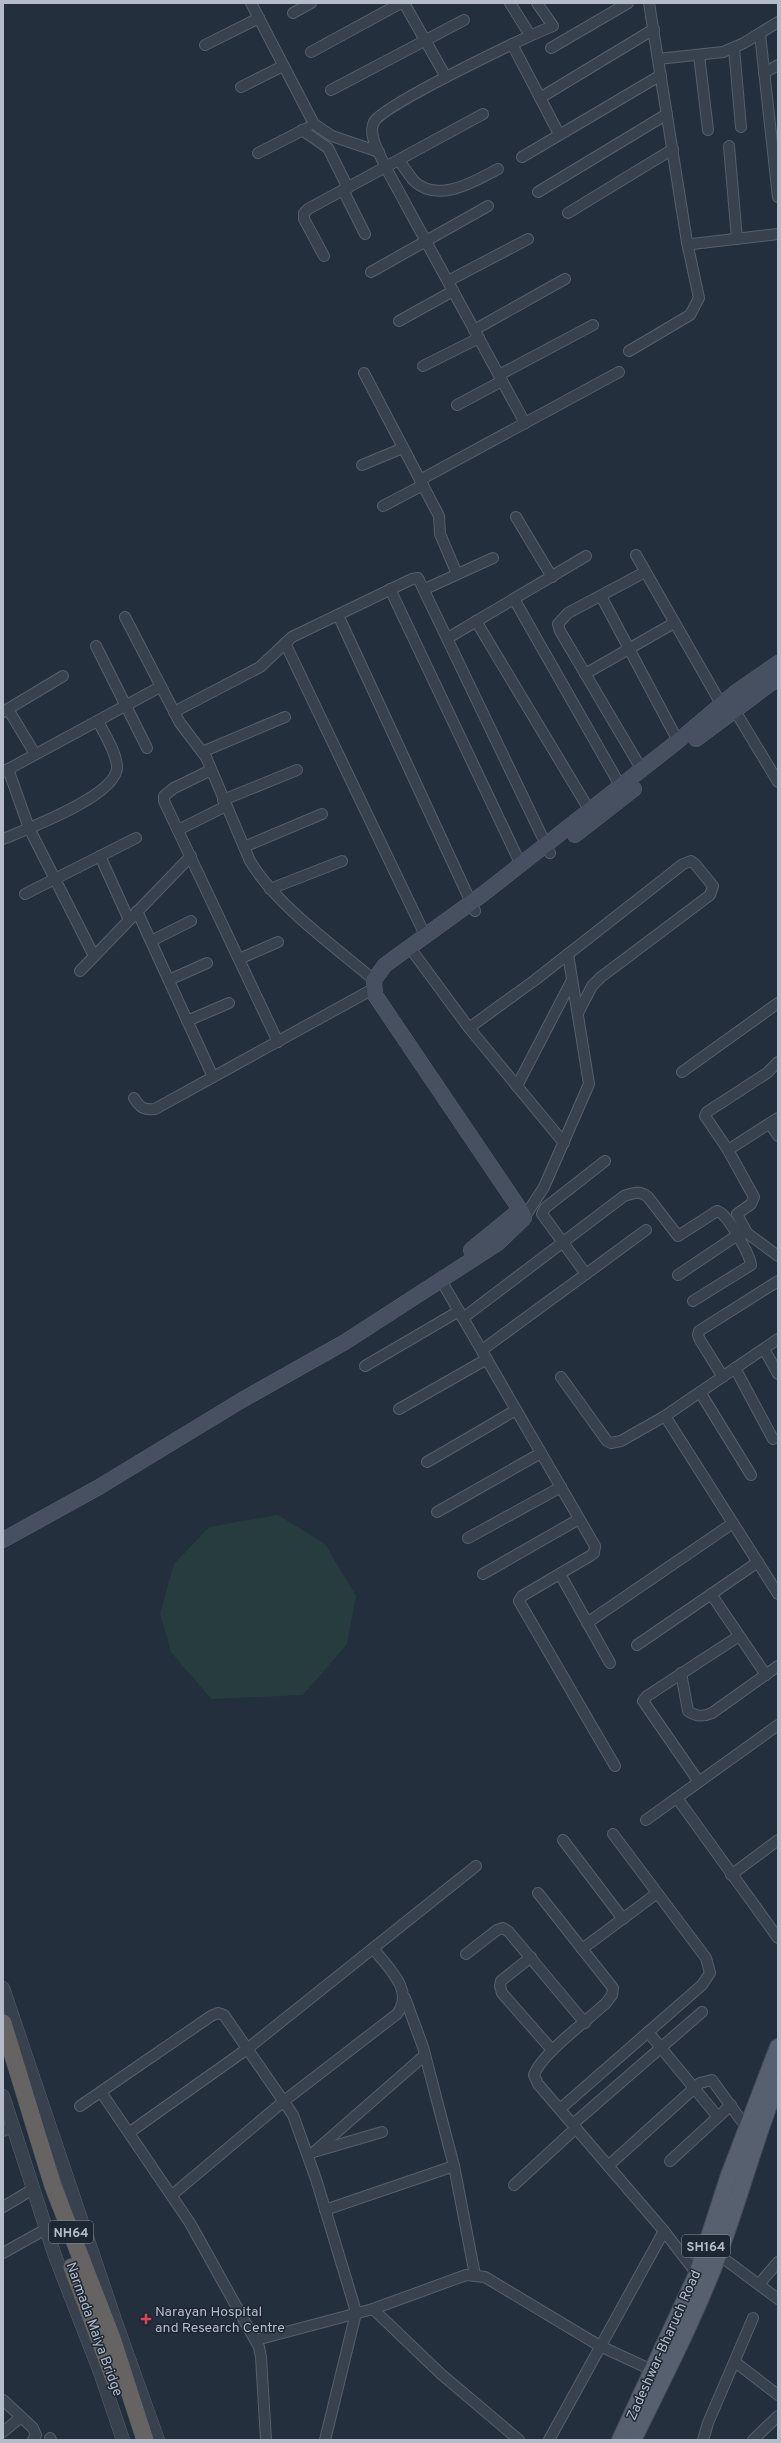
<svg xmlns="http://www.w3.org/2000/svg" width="781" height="2443" font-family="Overpass,sans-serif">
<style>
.green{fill:#263c3f}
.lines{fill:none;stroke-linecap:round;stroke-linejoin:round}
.minor-casing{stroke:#565f6c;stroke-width:12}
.tertiary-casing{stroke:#565f6c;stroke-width:14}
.secondary-casing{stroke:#565f6c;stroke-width:16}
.primary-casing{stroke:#414a57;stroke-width:18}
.trunk-casing{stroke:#434c59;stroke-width:18}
.minor{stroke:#38414e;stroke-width:10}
.tertiary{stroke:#38414e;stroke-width:13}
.secondary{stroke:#465061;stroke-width:15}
.primary{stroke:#56606e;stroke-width:16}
.trunk{stroke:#656462;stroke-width:17}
.health-dot{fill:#e0444e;stroke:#1d2633;stroke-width:1.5}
.labels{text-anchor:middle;stroke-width:3;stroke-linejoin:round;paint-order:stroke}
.shield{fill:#1d2633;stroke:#878f9c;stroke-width:1}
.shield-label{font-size:13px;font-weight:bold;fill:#b4bcc9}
.poi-label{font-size:14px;fill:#b4bcc9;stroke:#1d2633;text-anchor:start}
.street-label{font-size:14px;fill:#b4bcc9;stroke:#1d2633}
</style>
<rect width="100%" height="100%" fill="#242f3e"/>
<path class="green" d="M 278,1515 L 325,1544 L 356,1596 L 347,1644 L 303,1695 L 211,1699 L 171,1652 L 160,1614 L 174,1564 L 209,1527 Z"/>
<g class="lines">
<g class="minor-casing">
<g id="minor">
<path d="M 251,3 L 314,124 L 332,136 L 379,152"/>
<path d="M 404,3 L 446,77"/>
<path d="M 510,3 L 530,35"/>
<path d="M 649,3 L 687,242 L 692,244 L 778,234"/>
<path d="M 293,13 L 311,3"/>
<path d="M 760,34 L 778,197"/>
<path d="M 512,44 L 559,134"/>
<path d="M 205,45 L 259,18"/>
<path d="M 551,48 L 628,3"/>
<path d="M 734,48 L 741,127"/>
<path d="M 311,52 L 401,3"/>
<path d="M 699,55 L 708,130"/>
<path d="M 658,59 L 723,52 L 744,43 L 778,22"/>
<path d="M 764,73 L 778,65"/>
<path d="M 241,87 L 283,66"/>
<path d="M 331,90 L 464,20"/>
<path d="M 540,98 L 654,29"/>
<path d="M 302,130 L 328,148 L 348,188"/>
<path d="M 729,146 L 737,239"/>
<path d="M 258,153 L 307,128"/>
<path d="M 522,157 L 661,75"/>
<path d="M 399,161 C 404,167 409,175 414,181 C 438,204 475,181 498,169"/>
<path d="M 343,190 L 365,234"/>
<path d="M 538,192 L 667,114"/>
<path d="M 568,213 L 673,149"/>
<path d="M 324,256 L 304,219 L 304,213 L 308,209 L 483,114"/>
<path d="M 371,272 L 488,206"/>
<path d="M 448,281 L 528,239"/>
<path d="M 399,321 L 453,291"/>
<path d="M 474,330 L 565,279"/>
<path d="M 629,351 L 690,315 L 699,298 L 687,242"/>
<path d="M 423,366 L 479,338"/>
<path d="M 364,373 L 439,516 L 440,534 L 457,574"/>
<path d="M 499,375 L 593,325"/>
<path d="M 457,405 L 502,381"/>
<path d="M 525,423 L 386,168 C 381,156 367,135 374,122 C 382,105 528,36 553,26 L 537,3"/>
<path d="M 362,465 L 403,448"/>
<path d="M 420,480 L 619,372"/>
<path d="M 383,506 L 423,485"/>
<path d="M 516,517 L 552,577"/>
<path d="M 636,555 L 724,709"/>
<path d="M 390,589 L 521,865"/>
<path d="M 425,589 L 493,558"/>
<path d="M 601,596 L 678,741"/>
<path d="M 514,599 L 621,787"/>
<path d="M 338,615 L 475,911"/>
<path d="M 125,617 L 180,723 L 206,757 L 250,861 C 277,906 334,946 374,980"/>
<path d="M 476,621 L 590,811"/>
<path d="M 448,638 L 586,556"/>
<path d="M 285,643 L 425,935"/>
<path d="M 96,646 L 147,748"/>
<path d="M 585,674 L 674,623"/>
<path d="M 8,709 L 35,754"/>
<path d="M 734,709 L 778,782"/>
<path d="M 3,712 L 63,676"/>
<path d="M 174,712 L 260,667 L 292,637 L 412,579 L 418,578 L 550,853"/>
<path d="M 202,752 L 285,717"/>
<path d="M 8,769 L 29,828 L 94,956"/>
<path d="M 211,770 L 174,788 L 164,796 L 164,801 L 278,1042"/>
<path d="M 642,770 L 560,631 L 558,624 L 568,613 L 645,572"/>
<path d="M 3,772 L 160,687"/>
<path d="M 223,800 L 297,770"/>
<path d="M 178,830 L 226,806"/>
<path d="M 3,839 C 27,829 119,795 117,766 C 116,751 104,734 98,721"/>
<path d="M 244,847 L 322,814"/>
<path d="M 100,856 L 129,920"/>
<path d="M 270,889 L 342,861"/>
<path d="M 25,894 L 136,838"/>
<path d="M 137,911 L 213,1077"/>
<path d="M 151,941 L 191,921"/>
<path d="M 413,952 L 469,1028 L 564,1143"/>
<path d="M 239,959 L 278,942"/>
<path d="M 80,971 L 191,856"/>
<path d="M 169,980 L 207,963"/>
<path d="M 187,1021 L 229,1003"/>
<path d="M 469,1028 L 535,980 L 683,864 L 691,861 L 695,864 L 713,886 L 710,895 L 601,977 L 592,986 L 578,1013"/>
<path d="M 682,1072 L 778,1003"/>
<path d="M 517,1086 L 572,980"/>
<path d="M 134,1098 C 140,1108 144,1110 155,1109 L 373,989"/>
<path d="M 770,1124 L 778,1136"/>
<path d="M 728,1150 L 778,1118"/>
<path d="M 524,1218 L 544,1187 L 589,1084 L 568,954"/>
<path d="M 747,1233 L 737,1214 L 751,1204 L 754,1197 L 728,1150 L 705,1116 L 707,1112 L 767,1073 L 778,1062"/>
<path d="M 586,1274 L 542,1214 L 545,1208 L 605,1161"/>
<path d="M 678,1275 L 742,1232 L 747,1233 L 778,1256"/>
<path d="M 442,1282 L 595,1546 L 594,1553 L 590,1556 L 522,1596 L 519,1601 L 615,1766"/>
<path d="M 463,1318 L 624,1196 C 633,1193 640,1190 648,1197 L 678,1236 L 717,1211 C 726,1211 750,1255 751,1265 L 693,1301"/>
<path d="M 764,1349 L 778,1374"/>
<path d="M 482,1350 L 646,1230"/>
<path d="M 365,1366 L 459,1311"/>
<path d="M 735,1368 L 773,1439"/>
<path d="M 561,1377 L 607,1441 L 611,1443 L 621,1441 L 665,1416 L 778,1339"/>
<path d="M 723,1377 L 700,1340 L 698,1335 L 699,1331 L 778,1281"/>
<path d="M 700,1392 L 751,1475"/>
<path d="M 399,1409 L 487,1359"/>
<path d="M 665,1416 L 778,1594"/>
<path d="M 427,1462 L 516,1410"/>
<path d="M 437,1512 L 541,1453"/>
<path d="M 468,1538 L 561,1487"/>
<path d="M 483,1574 L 579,1519"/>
<path d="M 560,1574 L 610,1663"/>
<path d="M 711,1594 L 766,1675"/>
<path d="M 587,1623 L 733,1523"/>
<path d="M 637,1645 L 758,1562"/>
<path d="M 681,1673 L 688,1711 C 696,1717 703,1717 712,1713 L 778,1666"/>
<path d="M 699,1782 L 643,1701 L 647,1696 L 739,1636"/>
<path d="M 677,1798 L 778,1938"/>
<path d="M 646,1820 L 778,1725"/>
<path d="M 563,1840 L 623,1919"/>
<path d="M 731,1875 L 778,1840"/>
<path d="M 538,1893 L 613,1988 L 612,1995 L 606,2003 C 588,2020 541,2054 534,2075 L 538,2084 L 664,2231 L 697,2274"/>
<path d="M 582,1949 L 656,1894"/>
<path d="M 466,1954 L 497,1930 L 503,1928 L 509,1932 L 585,2023"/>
<path d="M 531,1957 L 501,1981 L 500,1986 L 502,1993 L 552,2050"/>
<path d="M 405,1998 L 423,2047 L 454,2166 L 475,2275"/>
<path d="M 648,2032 L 718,2117"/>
<path d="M 101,2092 L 190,2223 L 259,2347 L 261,2357 L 266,2440"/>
<path d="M 80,2106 L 211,2016 L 218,2013 L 224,2015 L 293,2115 L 316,2179 L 354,2305 L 356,2313 L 325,2440"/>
<path d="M 560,2109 L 702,1985 L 710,1973 L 706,1958 L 613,1834"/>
<path d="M 573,2124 L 702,2012"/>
<path d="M 3,2131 L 13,2126"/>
<path d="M 130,2132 L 247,2049 L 476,1866"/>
<path d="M 317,2151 L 382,2132"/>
<path d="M 314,2152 L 425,2055"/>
<path d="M 670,2161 L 731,2105"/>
<path d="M 608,2166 L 700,2083 L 712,2080 L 746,2127"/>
<path d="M 514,2185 L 576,2128"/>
<path d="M 172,2195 L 284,2101 L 397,2014 C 415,1990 388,1968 373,1948"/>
<path d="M 3,2207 L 33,2189"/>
<path d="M 325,2210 L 454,2166"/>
<path d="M 715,2252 L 778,2299"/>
<path d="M 3,2253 L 46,2229"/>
<path d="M 760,2283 L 778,2262"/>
<path d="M 373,2309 L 441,2374 L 519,2440"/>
<path d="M 256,2340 L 373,2309 L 466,2275 L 485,2277 L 600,2346 L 654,2371"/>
<path d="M 735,2362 L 778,2395"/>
<path d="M 3,2400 L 33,2428 L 36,2435 L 33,2440"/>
<path d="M 3,2432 L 21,2417"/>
<path d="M 50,2438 L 51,2440"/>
<path d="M 549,2440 L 664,2231"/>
<path d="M 703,2440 L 708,2423 L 753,2318"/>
<path d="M 753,2440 L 778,2416"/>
</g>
</g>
<g class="tertiary-casing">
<g id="tertiary">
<path d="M 3,1988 L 115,2320 L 158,2440"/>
<path d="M 3,2096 L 55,2256 L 100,2372 L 123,2440"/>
</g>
</g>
<g class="secondary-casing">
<g id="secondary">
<path d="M 696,739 L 778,678"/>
<path d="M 575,835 L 634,789"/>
<path d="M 471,1250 L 520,1210"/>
<path d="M 3,1540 L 99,1487 L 242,1400 L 345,1342 L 498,1243 L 524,1218 L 523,1214 L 375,995 L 374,980 L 385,965 L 483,894 L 678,741 L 736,692 L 778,663"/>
</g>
</g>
<g class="primary-casing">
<g id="primary">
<path d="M 620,2440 L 697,2274 L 729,2175 L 778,2047"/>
<path d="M 633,2440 C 663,2379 694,2319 718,2256 C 740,2198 755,2139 778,2081"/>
</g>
</g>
<g class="trunk-casing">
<g id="trunk">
<path d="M 3,2023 L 53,2186 L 112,2338 L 145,2440"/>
<path d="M 72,2267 L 115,2381"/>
</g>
</g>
<use href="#minor" class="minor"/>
<use href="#tertiary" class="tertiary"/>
<use href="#secondary" class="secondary"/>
<use href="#primary" class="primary"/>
<use href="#trunk" class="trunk"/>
</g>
<path class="health-dot" d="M144 2313h4v4h4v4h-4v4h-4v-4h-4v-4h4z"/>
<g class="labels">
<g class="shield">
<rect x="49" y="2221" width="44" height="22" rx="3"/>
<rect x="682" y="2235" width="48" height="22" rx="3"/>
</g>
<g class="shield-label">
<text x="71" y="2237">NH64</text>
<text x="706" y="2251">SH164</text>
</g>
<g class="poi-label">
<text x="155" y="2316">Narayan Hospital<tspan x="155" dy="16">and Research Centre</tspan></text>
</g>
<g class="street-label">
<text transform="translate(95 2329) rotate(70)" y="5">Narmada Maiya Bridge</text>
<text transform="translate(663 2345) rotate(-66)" y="5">Zadeshwar-Bharuch Road</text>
</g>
</g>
<rect width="781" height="2443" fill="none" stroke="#b4bcc9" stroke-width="8"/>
</svg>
